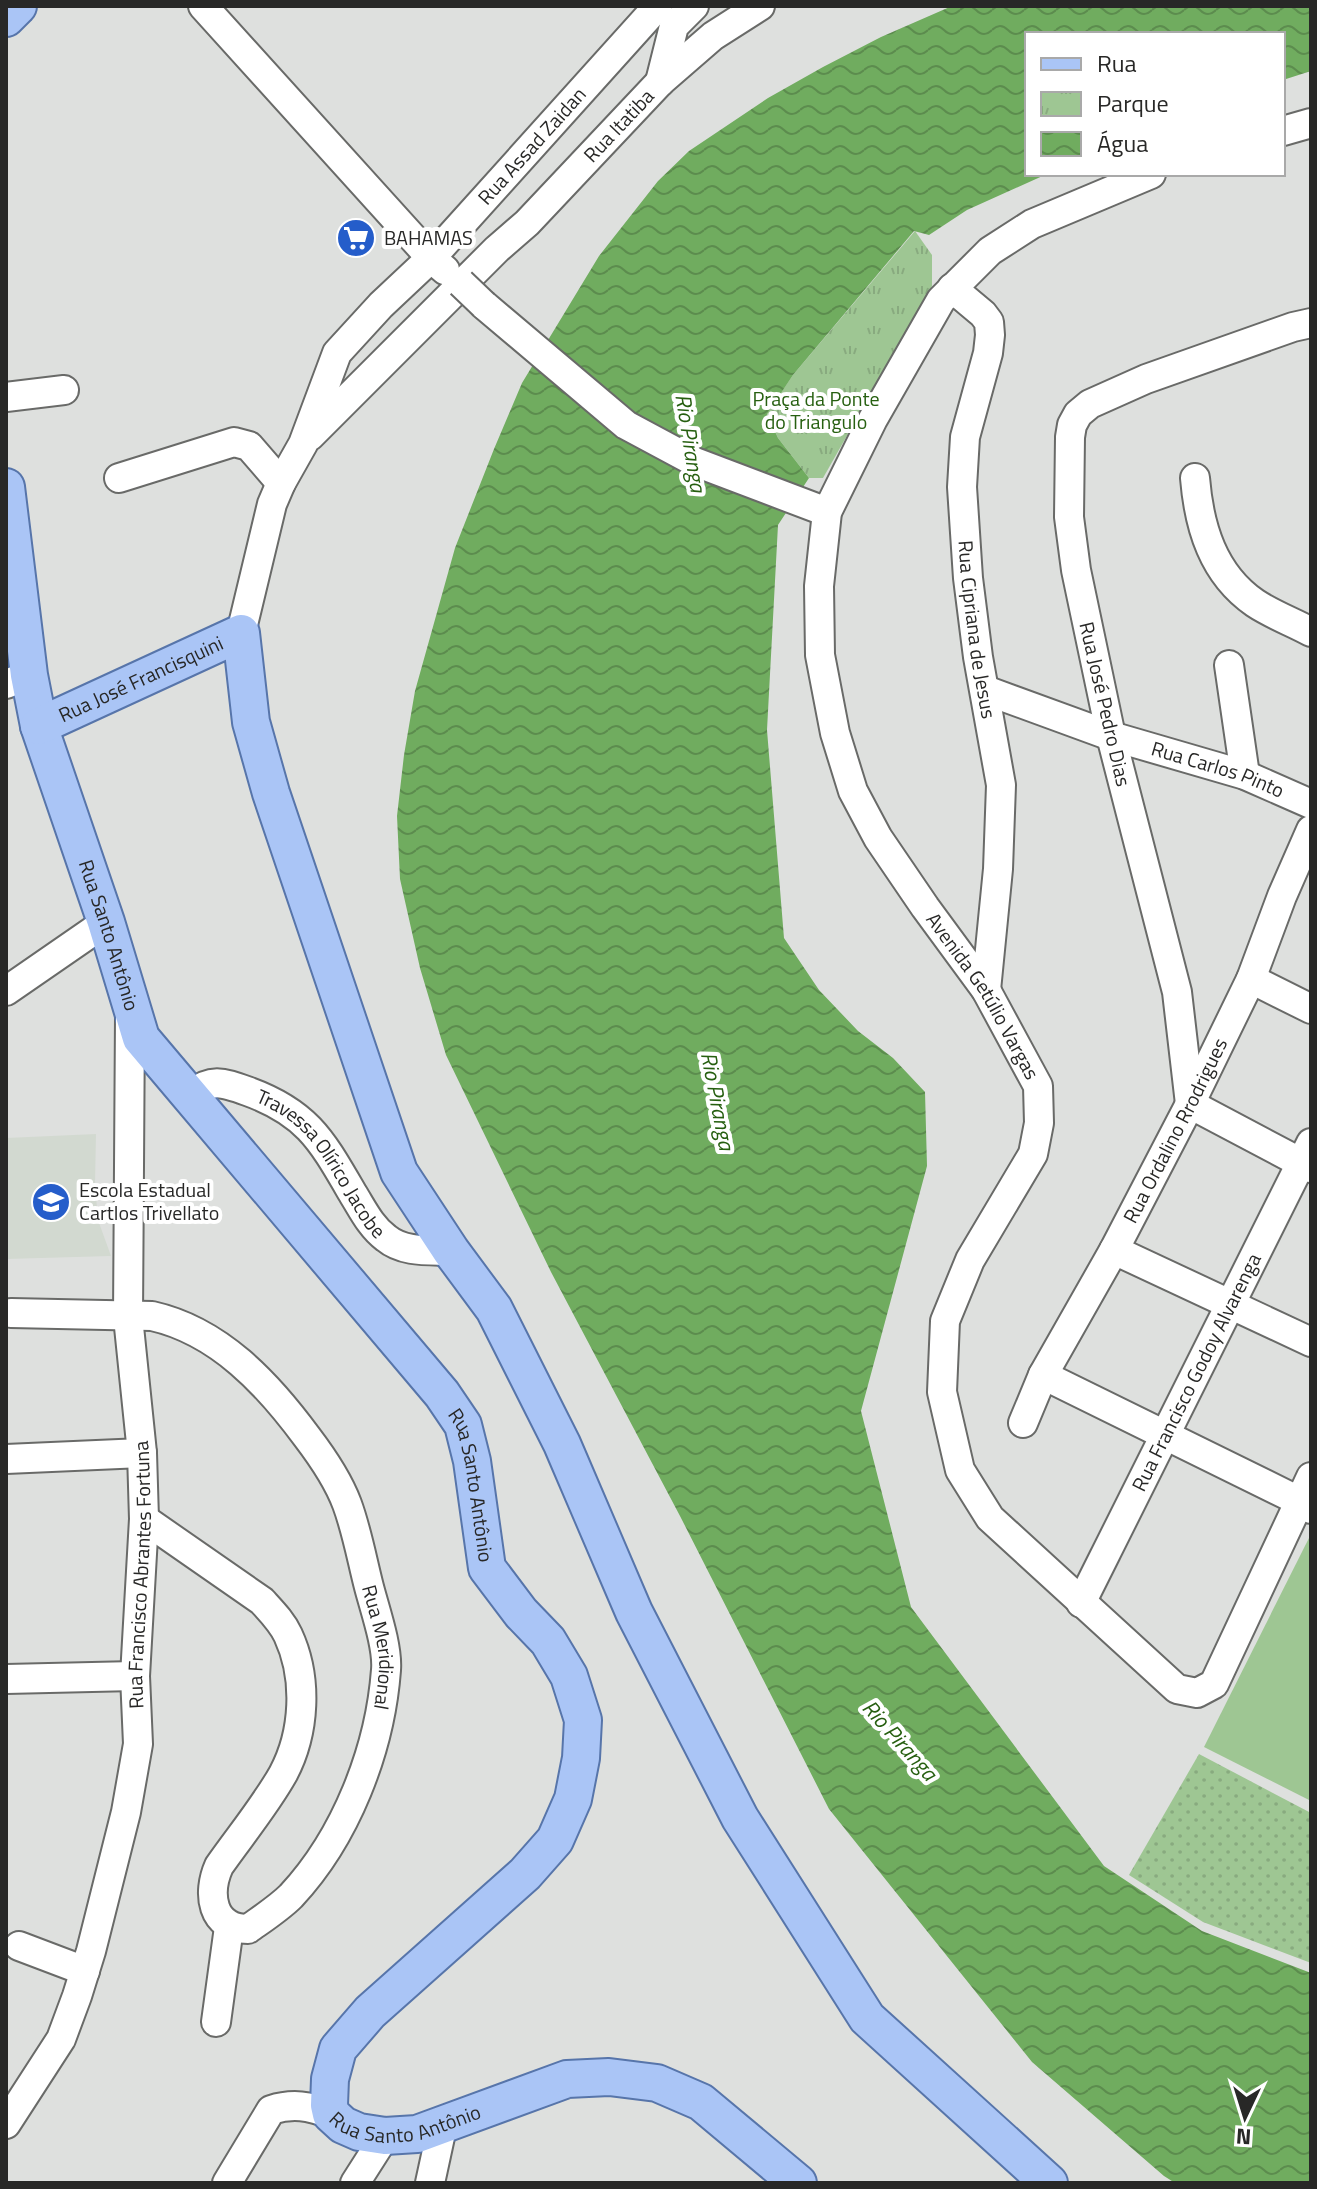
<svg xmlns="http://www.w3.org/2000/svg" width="1317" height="2189" font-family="'Titillium Web',sans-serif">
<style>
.built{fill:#d2d9d0}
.grass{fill:url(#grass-dots)}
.park{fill:url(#park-tufts)}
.pitch{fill:#9ec693}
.water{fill:url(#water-waves)}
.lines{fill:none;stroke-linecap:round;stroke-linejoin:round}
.minor-casing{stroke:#696a68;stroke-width:32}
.major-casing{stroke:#5775aa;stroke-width:40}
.minor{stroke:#fff;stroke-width:28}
.major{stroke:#aac5f6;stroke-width:36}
.minor-bridge-casing{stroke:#696a68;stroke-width:32;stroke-linecap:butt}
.minor-bridge{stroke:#fff;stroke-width:28}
.labels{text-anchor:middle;stroke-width:8;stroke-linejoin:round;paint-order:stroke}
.street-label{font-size:20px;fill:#282827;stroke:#fff}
.poi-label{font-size:20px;fill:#282827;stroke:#fff;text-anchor:start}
.park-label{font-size:20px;fill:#276011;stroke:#fff}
.water-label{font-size:22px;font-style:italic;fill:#265f10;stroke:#fff}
</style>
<defs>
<pattern id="grass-dots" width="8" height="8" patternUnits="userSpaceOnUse" patternTransform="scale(2)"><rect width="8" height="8" fill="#9ec693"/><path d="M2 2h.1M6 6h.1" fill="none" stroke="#88aa7f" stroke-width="1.8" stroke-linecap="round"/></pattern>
<pattern id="park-tufts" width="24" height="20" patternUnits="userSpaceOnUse" patternTransform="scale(2)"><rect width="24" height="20" fill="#9ec693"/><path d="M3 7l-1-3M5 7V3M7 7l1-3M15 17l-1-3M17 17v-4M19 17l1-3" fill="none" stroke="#88aa7f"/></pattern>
<pattern id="water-waves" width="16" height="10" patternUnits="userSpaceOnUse" patternTransform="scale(2)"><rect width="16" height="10" fill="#70ac5f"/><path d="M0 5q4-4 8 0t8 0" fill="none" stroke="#5c8c4e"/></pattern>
</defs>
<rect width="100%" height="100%" fill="#dee0de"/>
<path class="built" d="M 96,1134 L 95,1184 L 98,1220 L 111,1256 L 6,1259 L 6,1138 Z"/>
<path class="grass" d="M 1199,1754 L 1311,1813 L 1311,1963 L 1203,1922 L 1129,1875 Z"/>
<path class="park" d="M 915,231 L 932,255 L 932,286 L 823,478 L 809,478 L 778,438 L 767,413 L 793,375 Z"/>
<path class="pitch" d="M 1311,1534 L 1311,1801 L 1204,1747 Z"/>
<path class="water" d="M 952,6 L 1311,6 L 1311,71 L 1283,80 L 1283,34 L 1027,34 L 1027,174 L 1047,174 L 967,210 L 929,235 L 914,231 L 793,375 L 767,414 L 778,438 L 809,478 L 778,525 L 767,730 L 784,938 L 819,990 L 858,1031 L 893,1058 L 925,1092 L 927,1166 L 861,1411 L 911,1607 L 1104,1866 L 1202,1931 L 1311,1973 L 1311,2183 L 1175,2183 L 1164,2176 L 1032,2062 L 829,1809 L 680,1516 L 551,1272 L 446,1055 L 420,968 L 400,879 L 397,816 L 404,755 L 415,691 L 455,548 L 494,449 L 522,383 L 599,256 L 658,181 L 689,151 L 768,98 L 823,67 L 881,37 Z"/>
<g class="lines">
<g class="minor-casing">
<g id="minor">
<path d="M 203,6 L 431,258 L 445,270"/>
<path d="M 660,82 L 674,26 L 694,6"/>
<path d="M 1283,131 L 1311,123"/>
<path id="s1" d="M 1151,174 L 1032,224 L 990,251 L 941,300 L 873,419 L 827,512 L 819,586 L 820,655 L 835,733 L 853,791 L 878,838 L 925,907 L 986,990 L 1038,1086 L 1039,1123 L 1033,1154 L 970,1260 L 945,1321 L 942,1392 L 960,1470 L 990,1518 L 1177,1689 L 1197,1693 L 1214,1684 L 1311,1477"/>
<path id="s2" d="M 952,288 L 983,314 L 989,322 L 990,335 L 988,353 L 965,437 L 962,487 L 968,578 L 978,657 L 1001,785 L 998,869 L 986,990"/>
<path d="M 484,305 L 626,425 L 695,462 L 827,512"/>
<path d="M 6,397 L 64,390"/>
<path id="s3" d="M 310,436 L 497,249 L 527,223 L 660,82 L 713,36 L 760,6"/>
<path d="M 119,478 L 234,442 L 249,446 L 281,483"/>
<path d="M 1195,478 C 1199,527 1213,574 1255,603 C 1273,615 1293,622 1311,632"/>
<path id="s4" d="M 241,633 L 272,504 L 281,483 L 303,444 L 337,353 L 381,305 L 431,258 L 658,6"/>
<path d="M 1229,665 L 1245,775"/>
<path d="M 6,684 L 29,675"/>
<path id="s5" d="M 985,690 L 1111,736 L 1245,775 L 1311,804"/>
<path d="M 1251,979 L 1311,1009"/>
<path d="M 6,991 L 106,922"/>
<path id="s6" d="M 190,1095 C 211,1078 222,1082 247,1091 C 308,1113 322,1141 353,1194 C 363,1210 371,1227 386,1238 C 404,1253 430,1250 451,1251"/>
<path d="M 1190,1104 L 1177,992 L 1111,736 L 1076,570 L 1069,517 L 1070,437 L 1072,425 L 1078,414 L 1090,404 L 1146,379 L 1293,327 L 1311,323"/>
<path d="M 1190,1104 L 1311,1168"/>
<path d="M 1114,1250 L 1311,1342"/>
<path id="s7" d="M 11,1313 L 152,1316 C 219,1331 268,1384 307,1437 C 323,1458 338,1480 347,1504 C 357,1531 362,1560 369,1587 C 375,1610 388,1647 386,1670 C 380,1750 346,1837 291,1896 C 279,1908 262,1919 248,1929 C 211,1929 207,1893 219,1866 C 240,1836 265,1806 283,1774 C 305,1733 308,1678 288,1635 C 282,1622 272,1612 262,1601 L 144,1519"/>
<path d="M 1043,1375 L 1291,1497 L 1311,1509"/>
<path id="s8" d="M 1023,1423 L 1043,1375 L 1114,1250 L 1190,1104 L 1251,979 L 1282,896 L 1311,830"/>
<path d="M 6,1459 L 142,1453"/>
<path id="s9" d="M 1081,1603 L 1311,1143"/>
<path d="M 6,1679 L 135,1676"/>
<path d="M 19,1946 L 85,1971"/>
<path d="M 216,2022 L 229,1927"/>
<path id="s10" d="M 6,2124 L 61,2039 L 77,1996 L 91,1951 L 126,1812 L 138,1744 L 135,1676 L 144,1519 L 142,1453 L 128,1317 L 130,1016"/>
<path d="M 227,2183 L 271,2110 C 293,2103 309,2106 331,2114"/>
<path d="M 355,2183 L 385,2136"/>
<path d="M 430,2183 L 443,2123"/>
</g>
</g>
<g class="major-casing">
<g id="major">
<path d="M 6,18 L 18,6"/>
<path id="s11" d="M 6,487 L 29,675 L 39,726 L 106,922 L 141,1038 L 442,1394 L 463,1425 L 472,1461 L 487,1568 L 521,1613 L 548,1641 L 569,1676 L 583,1720 L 581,1758 L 573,1799 L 555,1840 L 525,1874 L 370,2012 L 338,2049 L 330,2079 L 329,2105 L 331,2114 L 343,2125 L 359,2132 L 385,2136 L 417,2134 L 567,2079 L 609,2077 L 657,2083 L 701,2102 L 798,2183"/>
<path id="s12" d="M 39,726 L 241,633 L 251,722 L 271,793 L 399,1172 L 451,1251 L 494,1309 L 562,1444 L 634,1612 L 740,1818 L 867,2018 L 1049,2183"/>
</g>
</g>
<use href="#minor" class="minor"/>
<use href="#major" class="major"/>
<g class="minor-bridge-casing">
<path id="minor-bridge" d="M 461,283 L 484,305"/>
</g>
<use href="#minor-bridge" class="minor-bridge"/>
</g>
<defs>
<g id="supermarket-disc" transform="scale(2)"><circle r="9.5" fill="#255dca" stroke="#fff"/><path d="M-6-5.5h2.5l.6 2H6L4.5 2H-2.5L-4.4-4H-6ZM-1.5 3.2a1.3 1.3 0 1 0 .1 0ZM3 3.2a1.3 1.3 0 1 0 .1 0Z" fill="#fff"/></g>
<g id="school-disc" transform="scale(2)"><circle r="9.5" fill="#255dca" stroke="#fff"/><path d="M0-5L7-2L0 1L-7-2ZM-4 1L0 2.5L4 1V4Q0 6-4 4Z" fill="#fff"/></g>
</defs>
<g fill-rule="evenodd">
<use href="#supermarket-disc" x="356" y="238"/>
<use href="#school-disc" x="51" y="1202"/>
</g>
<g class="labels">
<g class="street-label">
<text dy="7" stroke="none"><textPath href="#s3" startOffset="438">Rua Itatiba</textPath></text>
<text dy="7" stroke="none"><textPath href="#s4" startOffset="582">Rua Assad Zaidan</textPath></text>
<text dy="7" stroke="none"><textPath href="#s2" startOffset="362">Rua Cipriana de Jesus</textPath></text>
<text dy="7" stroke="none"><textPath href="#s12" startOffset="112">Rua José Francisquini</textPath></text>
<text transform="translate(1105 704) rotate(77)" y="7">Rua José Pedro Dias</text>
<text dy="7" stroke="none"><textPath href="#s5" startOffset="246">Rua Carlos Pinto</textPath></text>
<text dy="7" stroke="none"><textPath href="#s11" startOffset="462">Rua Santo Antônio</textPath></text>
<text dy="7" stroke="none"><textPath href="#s1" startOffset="1016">Avenida Getúlio Vargas</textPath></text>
<text dy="7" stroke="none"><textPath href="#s8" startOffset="330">Rua Ordalino Rrodrigues</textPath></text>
<text dy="7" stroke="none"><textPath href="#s6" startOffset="168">Travessa Olírico Jacobe</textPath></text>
<text dy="7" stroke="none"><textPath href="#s9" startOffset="258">Rua Francisco Godoy Alvarenga</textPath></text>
<text dy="7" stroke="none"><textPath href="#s11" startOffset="1134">Rua Santo Antônio</textPath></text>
<text dy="7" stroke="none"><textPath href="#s10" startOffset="576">Rua Francisco Abrantes Fortuna</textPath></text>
<text dy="7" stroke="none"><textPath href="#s7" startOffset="568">Rua Meridional</textPath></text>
<text dy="7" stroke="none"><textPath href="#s11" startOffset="1974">Rua Santo Antônio</textPath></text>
</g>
<g class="poi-label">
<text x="384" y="245">BAHAMAS</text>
<text x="79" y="1197">Escola Estadual<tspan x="79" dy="23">Cartlos Trivellato</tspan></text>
</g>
<g class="park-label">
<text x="816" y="406">Praça da Ponte<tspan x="816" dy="23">do Triangulo</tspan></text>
</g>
<g class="water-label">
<text transform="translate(691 443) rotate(81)" y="8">Rio Piranga</text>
<text transform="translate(718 1101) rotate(79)" y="8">Rio Piranga</text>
<text transform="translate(900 1740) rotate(48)" y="8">Rio Piranga</text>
</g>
</g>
<rect width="1317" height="2189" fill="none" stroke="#282827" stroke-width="16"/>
<rect x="1025" y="32" width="260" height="144" fill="#ffffff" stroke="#a9a9a9" stroke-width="2"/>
<rect x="1041" y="58" width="40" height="12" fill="#aac5f6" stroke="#a9a9a9" stroke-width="2"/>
<text x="1097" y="72" font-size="24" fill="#282827">Rua</text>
<rect x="1041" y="92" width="40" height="24" fill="url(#park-tufts)" stroke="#a9a9a9" stroke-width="2"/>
<text x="1097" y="112" font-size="24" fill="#282827">Parque</text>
<rect x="1041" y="132" width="40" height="24" fill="url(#water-waves)" stroke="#a9a9a9" stroke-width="2"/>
<text x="1097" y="152" font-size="24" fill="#282827">Água</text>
<g transform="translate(1245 2117) rotate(184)" stroke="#ffffff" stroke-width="6" paint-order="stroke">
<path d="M0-6L14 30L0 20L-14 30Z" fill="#282827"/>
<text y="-12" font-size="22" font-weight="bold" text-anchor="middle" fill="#282827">N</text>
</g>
</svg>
